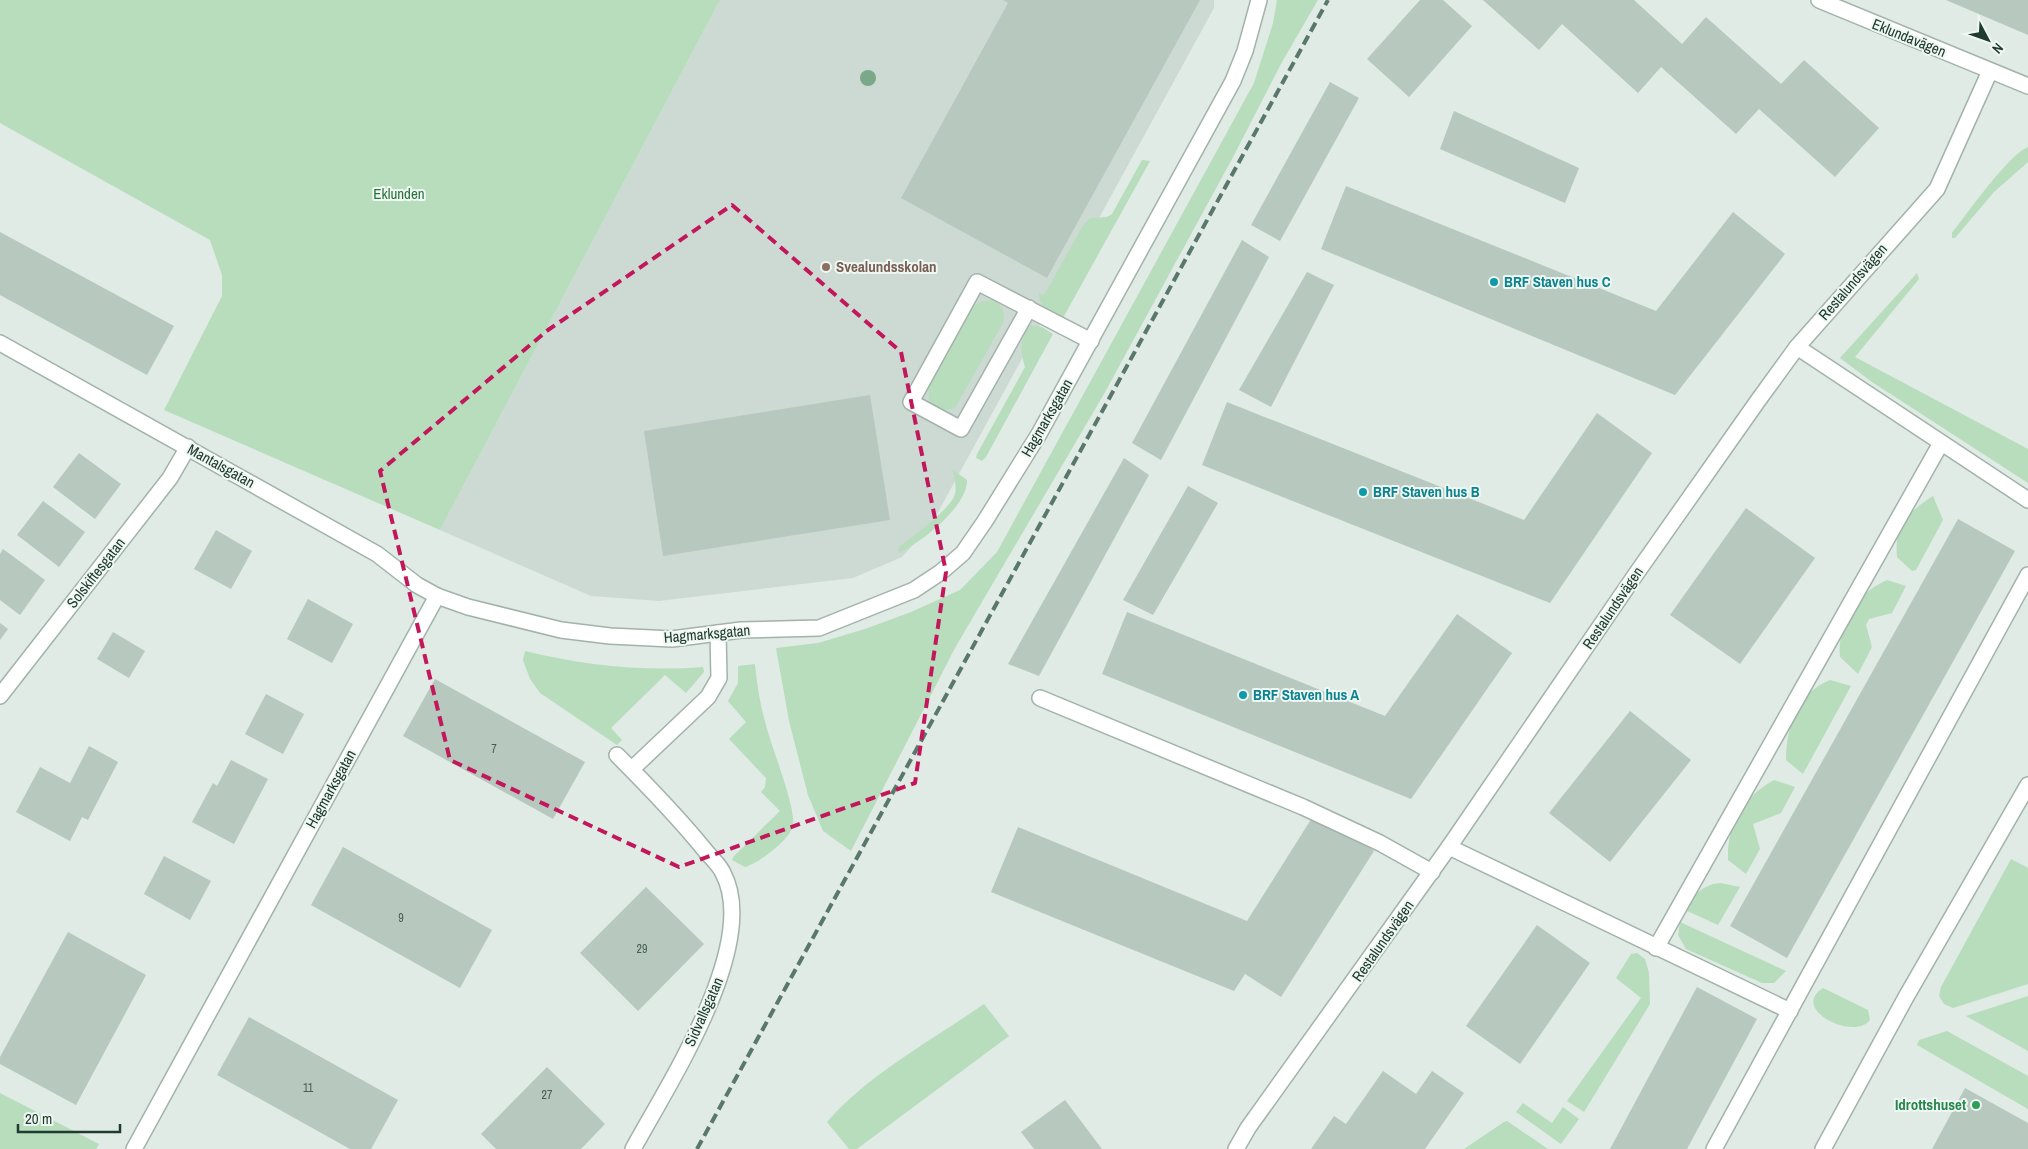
<svg xmlns="http://www.w3.org/2000/svg" width="2028" height="1149" font-family="'Archivo Narrow',sans-serif">
<style>
.built{fill:#cddad3}
.green{fill:#b7ddbd}
.building{fill:#b7c8bf}
.lines{fill:none;stroke-linecap:round;stroke-linejoin:round}
.service-casing{stroke:#a2b3aa;stroke-width:18}
.minor-casing{stroke:#a2b3aa;stroke-width:18}
.tertiary-casing{stroke:#a2b3aa;stroke-width:18}
.service{stroke:#fff;stroke-width:15}
.minor{stroke:#fff;stroke-width:15}
.tertiary{stroke:#fff;stroke-width:15}
.rail{stroke:#5a776b;stroke-width:4;stroke-dasharray:10 5;stroke-linecap:butt}
.tree{fill:#7ba888}
.marked{fill:none;stroke:#c2185b;stroke-width:4;stroke-dasharray:10 6;stroke-linejoin:round}
.education-dot{fill:#8d6e63;stroke:#eff7f2;stroke-width:2}
.culture-dot{fill:#0f9aa8;stroke:#eff7f2;stroke-width:2}
.leisure-dot{fill:#2e9e5b;stroke:#eff7f2;stroke-width:2}
.labels{text-anchor:middle;stroke-width:4;stroke-linejoin:round;paint-order:stroke}
.number-label{font-size:12px;fill:#465e54}
.street-label{font-size:15px;fill:#203b30;stroke:#eff7f2}
.park-label{font-size:15px;fill:#29723d;stroke:#eff7f2}
.education-label{font-size:15px;font-weight:bold;fill:#785e54;stroke:#eff7f2;text-anchor:start}
.culture-label{font-size:15px;font-weight:bold;fill:#0d838f;stroke:#eff7f2;text-anchor:start}
.leisure-label{font-size:15px;font-weight:bold;fill:#27864d;stroke:#eff7f2;text-anchor:end}
</style>
<rect width="100%" height="100%" fill="#dfebe4"/>
<path class="built" d="M 720,0 L 1214,0 L 1214,8 L 931,525 L 902,557 L 853,578 L 659,601 L 591,596 L 440,530 Z"/>
<g class="green">
<path d="M 0,0 L 720,0 L 440,530 L 164,410 L 222,296 L 222,275 L 210,240 L 0,123 Z"/>
<path d="M 1277,0 L 1318,0 L 1282,62 L 1232,159 L 1104,394 L 955,648 L 851,851 L 823,831 L 808,795 L 789,721 L 776,648 L 818,643 L 865,629 L 911,612 L 960,590 L 997,552 L 1254,83 L 1273,23 Z"/>
<path d="M 2028,147 L 2028,162 L 1994,192 L 1955,238 L 1952,238 L 1952,233 C 1968,213 2008,155 2028,147 Z"/>
<path d="M 1142,160 L 1150,161 L 1063,318 C 1052,312 1038,307 1039,293 L 1043,295 L 1046,292 L 1082,227 L 1090,218 L 1107,217 L 1112,214 Z"/>
<path d="M 1917,273 L 1919,279 L 1855,357 L 2028,449 L 2028,483 L 1872,382 L 1840,358 Z"/>
<path d="M 993,300 C 1002,305 1006,313 1003,323 L 955,408 C 944,411 934,411 929,400 L 928,386 L 974,306 L 982,301 Z"/>
<path d="M 1031,325 L 1042,327 L 1053,334 L 986,457 L 982,461 L 976,458 L 977,454 L 1025,367 C 1020,351 1019,339 1031,325 Z"/>
<path d="M 953,470 L 967,480 C 968,506 920,544 898,553 L 899,547 C 912,537 951,509 955,494 C 957,487 954,477 953,470 Z"/>
<path d="M 1933,496 L 1943,520 L 1916,570 L 1912,571 L 1897,557 C 1894,526 1907,513 1933,496 Z"/>
<path d="M 1887,580 L 1906,586 L 1892,613 L 1869,619 L 1866,625 L 1872,647 L 1858,674 L 1840,657 C 1837,624 1857,593 1887,580 Z"/>
<path d="M 525,651 C 582,665 645,672 703,667 L 704,672 L 686,693 L 665,675 L 611,728 L 622,740 L 617,745 L 540,693 L 530,679 L 523,660 Z"/>
<path d="M 755,664 C 757,685 760,705 766,725 C 771,746 796,807 793,825 C 791,839 759,863 745,867 L 732,860 L 734,856 L 780,811 L 761,792 L 765,787 L 766,778 L 729,739 L 746,722 L 728,701 L 738,683 L 738,666 Z"/>
<path d="M 1830,680 L 1851,686 L 1803,774 L 1786,760 C 1786,727 1797,693 1830,680 Z"/>
<path d="M 1774,780 L 1795,787 L 1781,813 L 1753,824 L 1760,849 L 1746,874 L 1728,860 C 1727,824 1742,798 1774,780 Z"/>
<path d="M 2011,859 L 2028,868 L 2028,984 L 1953,1008 L 1944,1004 L 1939,996 L 1941,987 Z"/>
<path d="M 1720,883 L 1740,887 L 1718,925 L 1685,910 C 1693,895 1702,885 1720,883 Z"/>
<path d="M 1680,922 L 1786,971 L 1774,983 L 1762,983 L 1686,949 L 1678,935 Z"/>
<path d="M 1637,953 L 1645,959 L 1649,973 L 1650,1004 L 1584,1112 L 1567,1101 L 1641,998 L 1616,978 L 1631,954 Z"/>
<path d="M 1823,988 L 1868,1010 L 1870,1020 C 1855,1041 1789,1010 1823,988 Z"/>
<path d="M 2028,996 L 2028,1051 L 1966,1016 Z"/>
<path d="M 984,1004 L 1009,1036 L 857,1149 L 849,1149 L 827,1122 C 870,1073 931,1041 984,1004 Z"/>
<path d="M 1947,1031 L 2028,1076 L 2028,1109 L 1917,1045 L 1919,1040 Z"/>
<path d="M 0,1093 L 99,1144 L 96,1149 L 0,1149 Z"/>
<path d="M 1523,1103 L 1552,1123 L 1563,1107 L 1579,1119 L 1561,1144 L 1516,1112 Z"/>
<path d="M 1507,1121 L 1548,1149 L 1464,1149 L 1504,1122 Z"/>
</g>
<g class="building">
<path d="M 1003,0 L 1200,0 L 1047,278 L 901,198 L 1008,3 Z"/>
<path d="M 1420,0 L 1443,0 L 1472,26 L 1409,97 L 1367,59 Z"/>
<path d="M 1483,0 L 1634,0 L 1682,44 L 1706,17 L 1781,84 L 1804,60 L 1879,128 L 1835,177 L 1759,109 L 1736,134 L 1661,67 L 1638,93 L 1562,24 L 1539,50 Z"/>
<path d="M 1946,0 L 2028,0 L 2028,35 Z"/>
<path d="M 1330,82 L 1359,98 L 1280,241 L 1251,225 Z"/>
<path d="M 1454,111 L 1579,168 L 1565,203 L 1440,149 Z"/>
<path d="M 1346,186 L 1656,311 L 1733,212 L 1785,254 L 1675,395 L 1321,249 Z"/>
<path d="M 0,232 L 174,326 L 147,375 L 0,295 Z"/>
<path d="M 1242,240 L 1269,257 L 1161,460 L 1132,443 Z"/>
<path d="M 1307,272 L 1334,285 L 1271,407 L 1239,390 Z"/>
<path d="M 870,395 L 890,520 L 663,556 L 644,431 Z"/>
<path d="M 1227,402 L 1524,520 L 1597,413 L 1652,453 L 1550,603 L 1202,465 Z"/>
<path d="M 79,453 L 121,484 L 95,519 L 53,487 Z"/>
<path d="M 1124,458 L 1149,475 L 1039,676 L 1008,664 Z"/>
<path d="M 1188,486 L 1218,503 L 1153,615 L 1123,600 Z"/>
<path d="M 43,501 L 85,532 L 59,567 L 17,535 Z"/>
<path d="M 1746,508 L 1815,558 L 1740,664 L 1670,615 Z"/>
<path d="M 1958,519 L 2015,551 L 1787,958 L 1730,926 Z"/>
<path d="M 216,530 L 252,551 L 231,589 L 194,569 Z"/>
<path d="M 3,549 L 45,580 L 20,615 L 0,600 L 0,554 Z"/>
<path d="M 308,599 L 353,624 L 332,663 L 287,639 Z"/>
<path d="M 1127,612 L 1385,716 L 1457,614 L 1512,653 L 1411,799 L 1102,674 Z"/>
<path d="M 0,623 L 8,629 L 0,640 Z"/>
<path d="M 113,632 L 145,651 L 129,678 L 97,659 Z"/>
<path d="M 435,679 L 585,762 L 553,819 L 403,736 Z"/>
<path d="M 266,694 L 304,714 L 283,754 L 245,734 Z"/>
<path d="M 1630,711 L 1691,760 L 1610,862 L 1549,813 Z"/>
<path d="M 89,746 L 118,762 L 88,820 L 82,817 L 70,841 L 16,812 L 40,767 L 70,783 Z"/>
<path d="M 231,760 L 268,779 L 234,844 L 192,822 L 213,783 L 217,786 Z"/>
<path d="M 1315,813 L 1374,851 L 1281,997 L 1245,974 L 1234,991 L 991,892 L 1018,827 L 1247,921 Z"/>
<path d="M 343,847 L 492,930 L 460,988 L 311,905 Z"/>
<path d="M 164,856 L 211,881 L 190,920 L 144,894 Z"/>
<path d="M 646,887 L 704,944 L 638,1011 L 580,953 Z"/>
<path d="M 1537,925 L 1590,963 L 1520,1064 L 1466,1026 Z"/>
<path d="M 68,932 L 146,975 L 76,1105 L 0,1064 L 0,1057 Z"/>
<path d="M 1697,987 L 1757,1019 L 1687,1149 L 1610,1149 Z"/>
<path d="M 249,1017 L 398,1100 L 371,1149 L 350,1149 L 217,1075 Z"/>
<path d="M 547,1067 L 605,1124 L 581,1149 L 496,1149 L 481,1134 Z"/>
<path d="M 1383,1071 L 1416,1094 L 1432,1071 L 1464,1093 L 1425,1149 L 1311,1149 L 1334,1116 L 1346,1124 Z"/>
<path d="M 1965,1088 L 2028,1123 L 2028,1149 L 1932,1149 Z"/>
<path d="M 1065,1100 L 1102,1149 L 1034,1149 L 1021,1132 Z"/>
</g>
<g class="lines">
<g class="service-casing">
<g id="service">
<path d="M 1029,308 L 961,429 L 911,402 L 977,282 L 1091,341"/>
<path d="M 1797,347 L 2028,500"/>
<path d="M 1040,698 L 1303,807 L 1380,843 L 1432,872"/>
<path d="M 632,769 L 708,697 L 719,678 L 718,633"/>
<path d="M 1449,847 L 1790,1011"/>
<path d="M 1656,948 L 1941,443"/>
<path d="M 1714,1149 L 2028,575"/>
<path d="M 1823,1149 L 1906,997 L 2028,785"/>
</g>
</g>
<g class="minor-casing">
<g id="minor">
<path d="M 0,343 L 377,554 L 417,585 L 437,596"/>
<path d="M 0,696 L 170,478 L 188,447"/>
<path d="M 617,755 C 647,785 677,816 704,849 C 710,857 719,864 723,873 C 761,944 667,1086 633,1149"/>
<path d="M 1236,1149 L 1248,1128 L 1449,847 L 1636,574 L 1757,402 L 1797,347 L 1937,189 L 1990,71"/>
</g>
</g>
<g class="tertiary-casing">
<g id="tertiary">
<path d="M 1819,0 L 2028,86"/>
<path d="M 134,1149 L 437,596 L 468,607 L 561,630 L 610,636 L 672,639 L 741,630 L 819,628 L 914,590 L 941,572 L 963,553 L 985,521 L 1039,434 L 1233,81 L 1245,51 L 1259,0"/>
</g>
</g>
<use href="#service" class="service"/>
<use href="#minor" class="minor"/>
<use href="#tertiary" class="tertiary"/>
<path class="rail" d="M 697,1149 L 1328,0"/>
</g>
<circle class="tree" cx="868" cy="78" r="8"/>
<path class="marked" d="M 732,205 L 901,352 L 946,572 L 915,783 L 679,867 L 450,760 L 380,471 L 548,330 Z"/>
<circle class="education-dot" cx="826" cy="267" r="5"/>
<g class="culture-dot">
<circle cx="1494" cy="282" r="5"/>
<circle cx="1363" cy="492" r="5"/>
<circle cx="1243" cy="695" r="5"/>
</g>
<circle class="leisure-dot" cx="1976" cy="1105" r="5"/>
<g class="labels">
<g class="number-label">
<text x="494" y="753">7</text>
<text x="401" y="922">9</text>
<text x="642" y="953">29</text>
<text x="308" y="1092">11</text>
<text x="547" y="1099">27</text>
</g>
<g class="street-label">
<text transform="translate(1909 38) rotate(22)" y="5">Eklundavägen</text>
<text transform="translate(1853 282) rotate(-49)" y="5">Restalundsvägen</text>
<text transform="translate(1047 418) rotate(-60)" y="5">Hagmarksgatan</text>
<text transform="translate(221 466) rotate(29)" y="5">Mantalsgatan</text>
<text transform="translate(96 573) rotate(-52)" y="5">Solskiftesgatan</text>
<text transform="translate(1613 608) rotate(-56)" y="5">Restalundsvägen</text>
<text transform="translate(707 634) rotate(-5)" y="5">Hagmarksgatan</text>
<text transform="translate(331 789) rotate(-61)" y="5">Hagmarksgatan</text>
<text transform="translate(1383 941) rotate(-55)" y="5">Restalundsvägen</text>
<text transform="translate(704 1012) rotate(-66)" y="5">Sidvallsgatan</text>
</g>
<g class="park-label">
<text x="399" y="199">Eklunden</text>
</g>
<g class="education-label">
<text x="836" y="272">Svealundsskolan</text>
</g>
<g class="culture-label">
<text x="1504" y="287">BRF Staven hus C</text>
<text x="1373" y="497">BRF Staven hus B</text>
<text x="1253" y="700">BRF Staven hus A</text>
</g>
<g class="leisure-label">
<text x="1966" y="1110">Idrottshuset</text>
</g>
</g>
<g transform="translate(1988 40) rotate(131)" stroke="#eff7f2" stroke-width="4" paint-order="stroke">
<path d="M0-4L9 19L0 12L-9 19Z" fill="#203b30"/>
<text y="-8" font-size="14" font-weight="bold" text-anchor="middle" fill="#203b30">N</text>
</g>
<path d="M18 1124v8h102v-8" fill="none" stroke="#203b30" stroke-width="2.5"/>
<text x="25" y="1124" font-size="15" fill="#203b30" stroke="#eff7f2" stroke-width="4" paint-order="stroke">20 m</text>
</svg>
